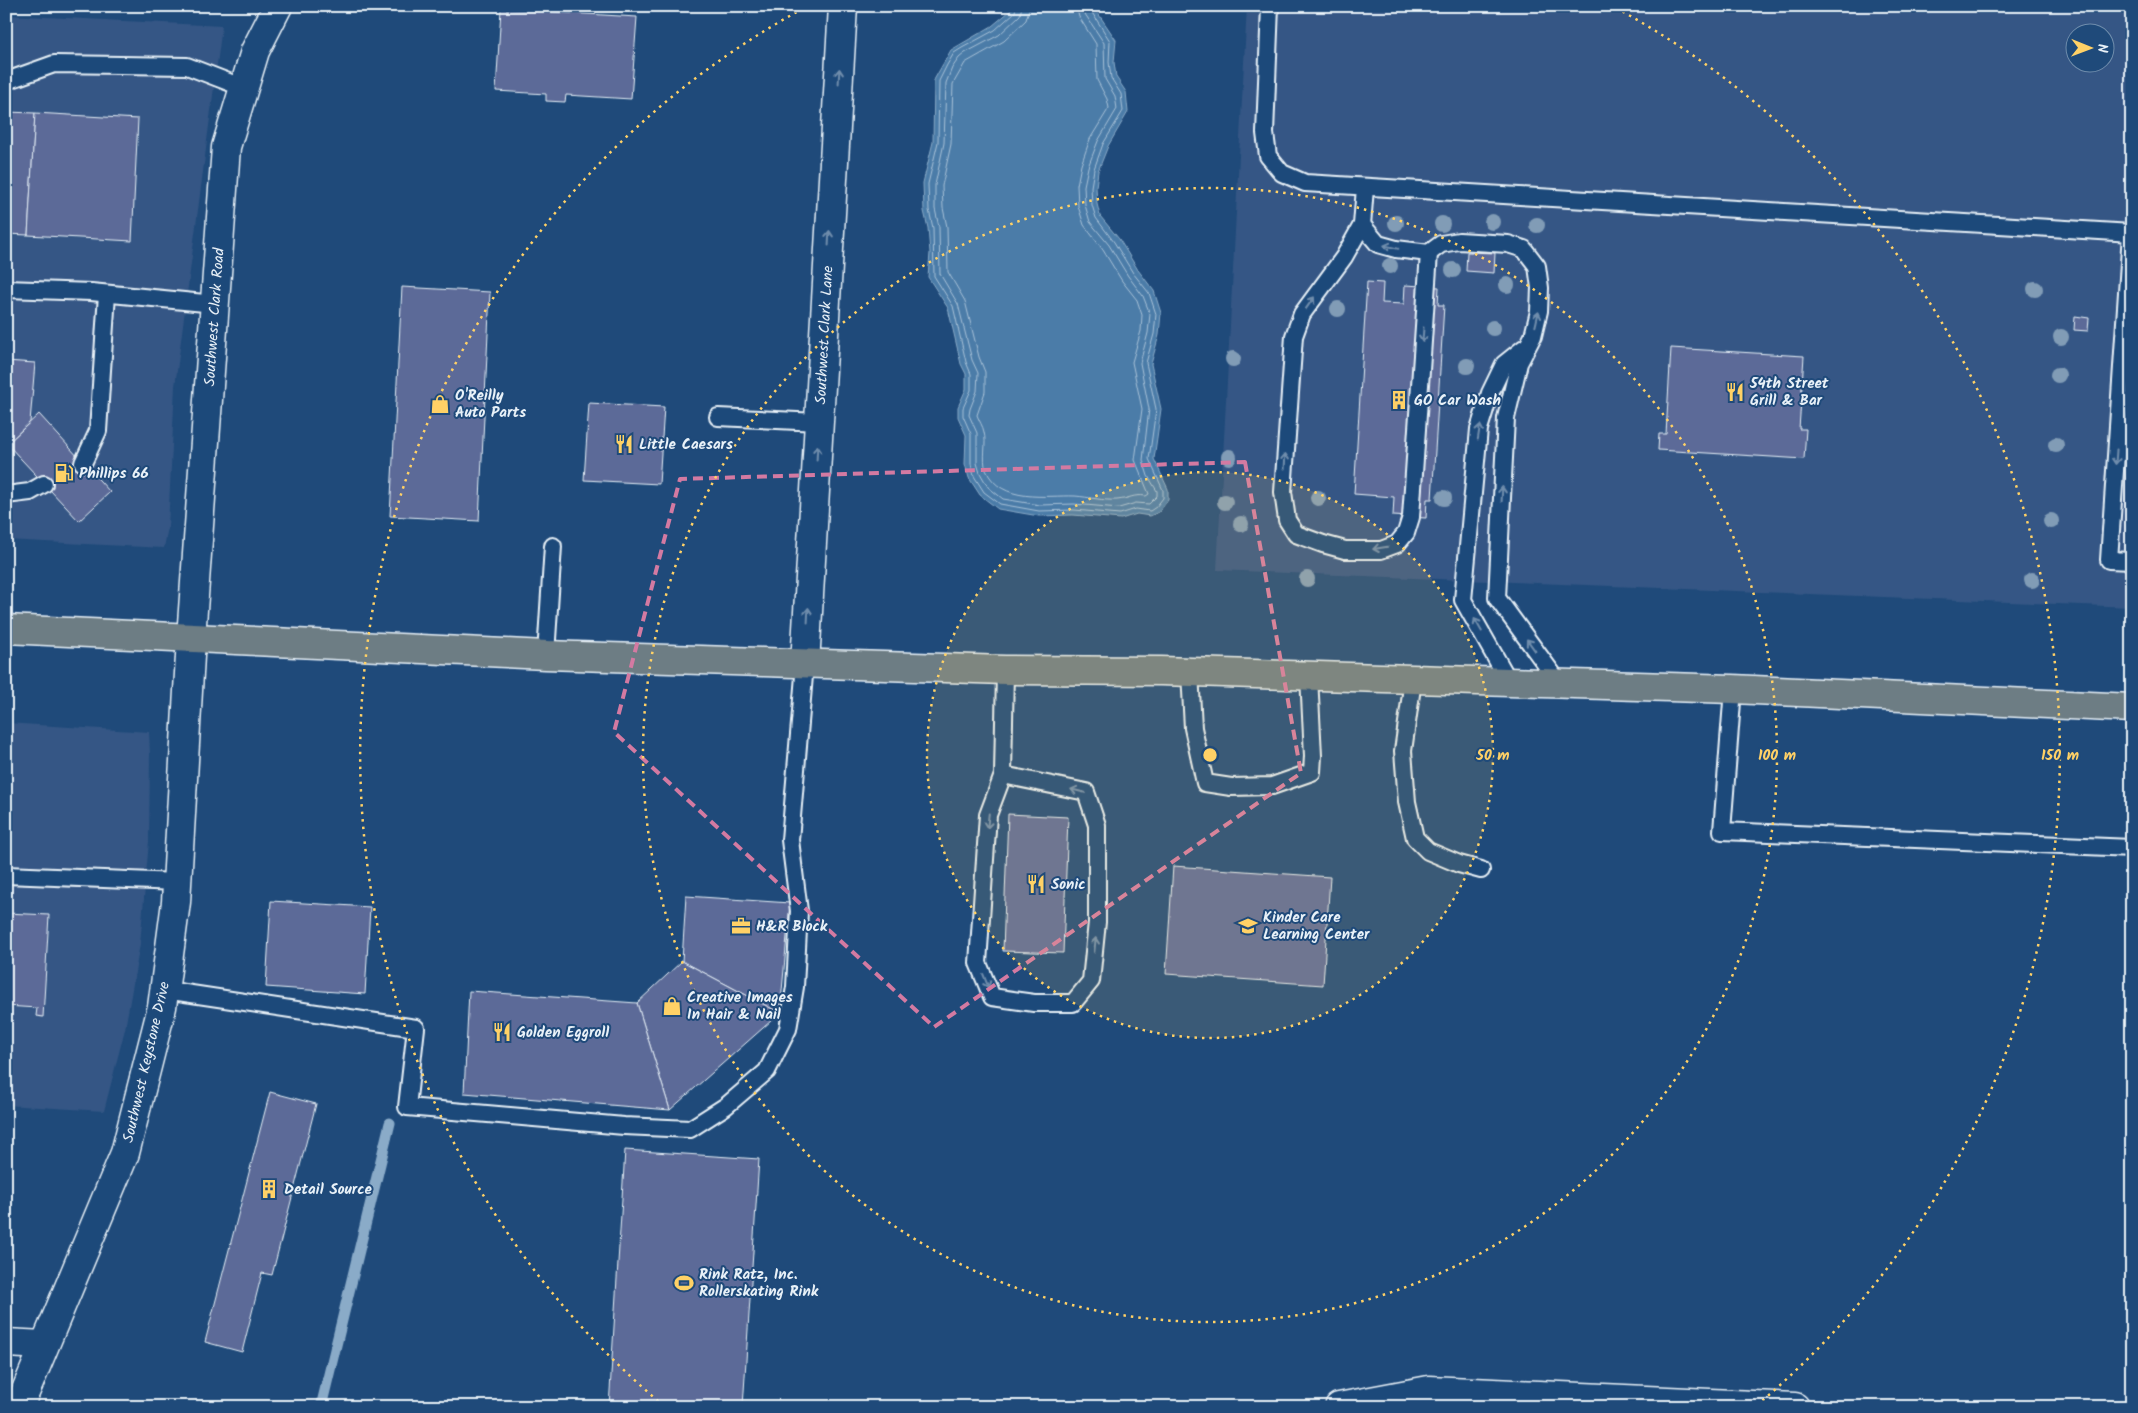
<svg xmlns="http://www.w3.org/2000/svg" width="2138" height="1413" font-family="Kalam,sans-serif">
<style>
.built{fill:#355785;fill-rule:evenodd}
.water{fill:#4b7ca8;stroke:#8aabc8}
.lines{fill:none;stroke-linecap:round;stroke-linejoin:round}
.shore{stroke:#a9c2d8;stroke-width:1}
.stream{stroke:#8aabc8;stroke-width:11}
.building{fill:#5c6b98;stroke:#e8f1f8}
.lane-casing{stroke:#e8f1f8;stroke-width:20}
.street-casing{stroke:#e8f1f8;stroke-width:31}
.secondary-casing{stroke:#e8f1f8;stroke-width:31}
.primary-casing{stroke:#e8f1f8;stroke-width:31}
.lane{stroke:#1f4a7a;stroke-width:16}
.street{stroke:#1f4a7a;stroke-width:28}
.secondary{stroke:#1f4a7a;stroke-width:28}
.primary{stroke:#6d7d84;stroke-width:28}
.tree{fill:#819cb6}
.oneway{stroke:#6f8dac}
.marked{fill:none;stroke:#d37aa2;stroke-width:4;stroke-dasharray:10 6;stroke-linejoin:round}
.ring{fill:none;stroke:#ffd166;stroke-width:2.5;stroke-dasharray:2.5 5}
.labels{text-anchor:middle;stroke-width:4;stroke-linejoin:round;paint-order:stroke}
.street-label{font-size:15px;fill:#e8f1f8;stroke:#1f4a7a}
.poi-label{font-size:15px;font-weight:bold;fill:#e8f1f8;stroke:#1f4a7a;text-anchor:start}
.centre{fill:#ffd166;stroke:#1f4a7a;stroke-width:2.5}
.ring-label{font-size:15px;text-anchor:middle;font-weight:bold;fill:#ffd166;stroke:#1f4a7a;stroke-width:4;stroke-linejoin:round;paint-order:stroke}
</style>
<rect width="100%" height="100%" fill="#1f4a7a"/>
<filter id="ink" filterUnits="userSpaceOnUse"><feTurbulence type="fractalNoise" baseFrequency=".02" numOctaves="2"/><feDisplacementMap in="SourceGraphic" scale="10" xChannelSelector="R" yChannelSelector="G"/><feConvolveMatrix kernelMatrix="1 2 1 2 8 2 1 2 1" color-interpolation-filters="sRGB"/></filter>
<g filter="url(#ink)">
<g class="built">
<path d="M 1247,6 L 2132,6 L 2132,607 L 1217,570 ZM 2076,32 L 2106,32 L 2106,62 L 2076,62 Z"/>
<path d="M 6,15 L 222,26 L 175,386 L 168,527 L 164,548 L 6,540 Z"/>
<path d="M 6,723 L 149,732 L 150,754 L 149,841 L 140,944 L 125,1029 L 104,1111 L 6,1105 Z"/>
</g>
<path class="water" d="M 1016,6 L 1093,6 L 1116,40 L 1114,62 L 1116,77 L 1126,92 L 1128,112 L 1108,146 L 1098,171 L 1096,187 L 1097,204 L 1100,216 L 1119,239 L 1138,270 L 1154,291 L 1161,313 L 1159,335 L 1151,364 L 1161,409 L 1154,459 L 1168,489 L 1168,500 L 1159,512 L 1150,516 L 1137,514 L 1121,519 L 1073,515 L 1039,516 L 998,509 L 980,495 L 969,478 L 965,464 L 966,435 L 958,417 L 958,407 L 966,389 L 966,374 L 961,364 L 948,308 L 928,277 L 930,253 L 928,228 L 924,211 L 923,183 L 933,142 L 934,80 L 951,50 L 992,26 Z"/>
<g class="lines">
<g class="shore">
<path d="M 1016,6 L 1015,12 L 995,30 L 962,48 L 954,53 L 947,65 L 939,81 L 938,142 L 928,184 L 929,210 L 933,228 L 934,276 L 953,306 L 966,362 L 971,374 L 971,390 L 963,408 L 963,416 L 971,434 L 971,464 L 974,476 L 984,492 L 1000,504 L 1039,511 L 1074,510 L 1120,514 L 1136,509 L 1150,511 L 1156,507 L 1163,498 L 1163,490 L 1149,459 L 1156,409 L 1146,363 L 1154,334 L 1156,314 L 1149,293 L 1133,273 L 1114,242 L 1096,218 L 1092,205 L 1091,187 L 1094,169 L 1103,144 L 1123,111 L 1121,94 L 1111,78 L 1109,62 L 1110,41 L 1091,11 L 1090,6"/>
<path d="M 1022,6 L 1020,15 L 999,35 L 965,53 L 959,58 L 952,68 L 946,83 L 944,143 L 935,185 L 935,209 L 939,227 L 940,274 L 958,304 L 972,360 L 978,373 L 977,391 L 970,409 L 969,415 L 977,433 L 977,463 L 980,473 L 988,487 L 1003,499 L 1040,505 L 1074,504 L 1119,508 L 1136,503 L 1149,504 L 1157,496 L 1157,491 L 1148,476 L 1143,460 L 1149,409 L 1140,363 L 1148,333 L 1150,314 L 1143,296 L 1128,276 L 1109,245 L 1090,222 L 1085,205 L 1084,186 L 1088,167 L 1098,141 L 1117,109 L 1115,96 L 1105,79 L 1104,43 L 1085,14 L 1084,6"/>
<path d="M 1030,6 L 1026,20 L 1004,41 L 965,63 L 953,84 L 951,144 L 942,186 L 943,208 L 947,227 L 948,272 L 965,301 L 979,357 L 985,372 L 985,392 L 977,415 C 979,421 983,426 984,432 C 987,444 982,458 986,470 C 1001,504 1046,495 1075,496 C 1089,497 1103,501 1117,500 C 1129,499 1133,494 1146,496 L 1149,494 L 1135,460 L 1142,409 L 1132,362 L 1141,331 L 1142,315 L 1137,300 L 1122,281 L 1103,250 L 1084,225 L 1078,206 L 1077,185 L 1081,165 L 1090,139 L 1109,108 L 1107,99 L 1097,80 L 1096,44 L 1079,17 L 1076,6"/>
</g>
<path class="stream" d="M 321,1407 L 390,1123"/>
</g>
<g class="building">
<path d="M 501,9 L 637,17 L 631,99 L 566,95 L 565,102 L 546,101 L 546,94 L 496,91 Z"/>
<path d="M 6,112 L 35,113 L 28,235 L 6,234 Z"/>
<path d="M 35,113 L 138,119 L 132,241 L 28,235 Z"/>
<path d="M 1467,252 L 1495,253 L 1494,273 L 1466,271 Z"/>
<path d="M 1367,282 L 1383,283 L 1382,303 L 1404,304 L 1405,285 L 1439,287 L 1438,305 L 1444,305 L 1432,499 L 1427,499 L 1426,518 L 1393,516 L 1394,497 L 1354,494 Z"/>
<path d="M 402,287 L 490,292 L 479,521 L 390,516 Z"/>
<path d="M 2075,316 L 2089,318 L 2088,331 L 2074,330 Z"/>
<path d="M 1671,348 L 1804,356 L 1799,429 L 1806,429 L 1804,459 L 1658,450 L 1659,434 L 1666,434 Z"/>
<path d="M 6,361 L 35,363 L 30,422 L 7,444 Z"/>
<path d="M 589,403 L 664,407 L 659,484 L 584,480 Z"/>
<path d="M 39,414 L 110,492 L 79,521 L 7,444 Z"/>
<path d="M 1008,814 L 1068,817 L 1063,953 L 1003,951 Z"/>
<path d="M 1173,866 L 1330,877 L 1323,985 L 1166,974 Z"/>
<path d="M 686,896 L 790,903 L 780,1013 L 682,961 Z"/>
<path d="M 271,901 L 370,907 L 365,994 L 266,987 Z"/>
<path d="M 6,913 L 49,915 L 43,1017 L 36,1016 L 37,1008 L 6,1006 Z"/>
<path d="M 682,961 L 780,1013 L 670,1110 L 637,1003 Z"/>
<path d="M 469,991 L 637,1003 L 670,1110 L 464,1093 Z"/>
<path d="M 270,1092 L 316,1104 L 272,1275 L 262,1273 L 242,1352 L 205,1342 Z"/>
<path d="M 625,1150 L 759,1159 L 743,1407 L 609,1407 Z"/>
</g>
<g class="lines">
<g class="lane-casing">
<g id="lane">
<path d="M 1270,6 L 1265,133 L 1268,156 L 1282,173 L 1305,183 L 2132,233"/>
<path d="M 6,78 L 12,79 L 54,64 L 187,66 L 244,88"/>
<path d="M 1365,188 L 1362,225 L 1344,257 L 1302,314 L 1294,336 L 1283,492 L 1287,520 L 1296,534 L 1323,544 L 1345,550 L 1381,550 L 1397,544 L 1406,533 L 1411,517 L 1429,253"/>
<path d="M 1362,225 L 1378,244 L 1396,249 L 1429,253 L 1441,244 L 1459,241 L 1508,244 L 1524,249 L 1537,266 L 1540,288 L 1539,311 L 1533,336 L 1519,363 L 1506,418 L 1497,598 L 1560,684"/>
<path d="M 2131,233 L 2109,560 L 2132,561"/>
<path d="M 6,289 L 91,292 L 215,304"/>
<path d="M 718,417 L 818,422"/>
<path d="M 83,463 L 98,431 L 107,294"/>
<path d="M 6,495 L 30,492 L 44,484"/>
<path d="M 546,655 L 553,546"/>
<path d="M 1190,672 L 1193,728 L 1205,783 L 1231,787 L 1272,786 L 1312,772 L 1313,756 L 1309,676"/>
<path d="M 1413,680 L 1403,751 L 1407,802 L 1415,838 L 1428,851 L 1459,864 L 1481,870"/>
<path d="M 1510,683 L 1463,600 L 1479,429 L 1490,393 L 1504,364 L 1524,348"/>
<path d="M 1733,689 L 1722,831 L 2132,848"/>
<path d="M 1003,775 L 1086,792 L 1097,825 L 1097,922 L 1091,981 L 1073,1003 L 1034,1003 L 992,997 L 978,963 L 988,815 L 1003,775 L 1005,670"/>
<path d="M 6,875 L 177,882"/>
<path d="M 165,990 L 416,1028 L 407,1107 L 624,1126 L 690,1129 L 726,1106 L 767,1071 L 788,1029 L 795,987 L 799,911 L 790,840 L 805,664"/>
</g>
</g>
<g class="street-casing">
<g id="street">
<path d="M 805,664 L 843,6"/>
<path d="M 6,1343 L 44,1345"/>
<path d="M 19,1407 L 125,1153 L 162,1007 L 176,902 L 191,638"/>
<path d="M 1339,1407 L 1429,1390 L 1795,1407"/>
</g>
</g>
<g class="secondary-casing">
<path id="secondary" d="M 191,638 L 226,147 L 255,51 L 278,6"/>
</g>
<g class="primary-casing">
<path id="primary" d="M 6,629 L 546,655 L 1005,670 L 1161,671 L 1733,689 L 2132,708"/>
</g>
<use href="#lane" class="lane"/>
<use href="#street" class="street"/>
<use href="#secondary" class="secondary"/>
<use href="#primary" class="primary"/>
</g>
<g class="tree">
<circle cx="1492" cy="222" r="8"/>
<circle cx="1396" cy="223" r="8"/>
<circle cx="1442" cy="224" r="8"/>
<circle cx="1537" cy="225" r="8"/>
<circle cx="1390" cy="266" r="8"/>
<circle cx="1453" cy="270" r="8"/>
<circle cx="1507" cy="285" r="8"/>
<circle cx="2035" cy="289" r="8"/>
<circle cx="1338" cy="309" r="8"/>
<circle cx="1493" cy="328" r="8"/>
<circle cx="2061" cy="337" r="8"/>
<circle cx="1233" cy="359" r="8"/>
<circle cx="1467" cy="366" r="8"/>
<circle cx="2058" cy="375" r="8"/>
<circle cx="2056" cy="445" r="8"/>
<circle cx="1229" cy="457" r="8"/>
<circle cx="1318" cy="498" r="8"/>
<circle cx="1444" cy="498" r="8"/>
<circle cx="1225" cy="502" r="8"/>
<circle cx="2051" cy="521" r="8"/>
<circle cx="1241" cy="524" r="8"/>
<circle cx="1307" cy="579" r="8"/>
<circle cx="2032" cy="580" r="8"/>
</g>
<defs><path id="oneway-shaft" d="M-6 0H5M1.5-3L5.5 0L1.5 3" fill="none" stroke-width="1.6" stroke-linecap="round" stroke-linejoin="round" transform="scale(1.25)"/></defs>
<g class="oneway">
<use href="#oneway-shaft" transform="translate(839 76) rotate(-87)"/>
<use href="#oneway-shaft" transform="translate(829 238) rotate(-87)"/>
<use href="#oneway-shaft" transform="translate(1391 247) rotate(-166)"/>
<use href="#oneway-shaft" transform="translate(1310 303) rotate(-55)"/>
<use href="#oneway-shaft" transform="translate(1537 319) rotate(-77)"/>
<use href="#oneway-shaft" transform="translate(1423 335) rotate(94)"/>
<use href="#oneway-shaft" transform="translate(1479 432) rotate(-81)"/>
<use href="#oneway-shaft" transform="translate(817 453) rotate(-87)"/>
<use href="#oneway-shaft" transform="translate(2116 457) rotate(94)"/>
<use href="#oneway-shaft" transform="translate(1285 461) rotate(-87)"/>
<use href="#oneway-shaft" transform="translate(1502 494) rotate(-87)"/>
<use href="#oneway-shaft" transform="translate(1380 548) rotate(171)"/>
<use href="#oneway-shaft" transform="translate(808 615) rotate(-87)"/>
<use href="#oneway-shaft" transform="translate(1478 625) rotate(-120)"/>
<use href="#oneway-shaft" transform="translate(1531 645) rotate(-126)"/>
<use href="#oneway-shaft" transform="translate(1078 791) rotate(-166)"/>
<use href="#oneway-shaft" transform="translate(988 821) rotate(96)"/>
<use href="#oneway-shaft" transform="translate(1095 945) rotate(-84)"/>
<use href="#oneway-shaft" transform="translate(986 981) rotate(68)"/>
</g>
</g>
<path class="marked" d="M 1245,462 L 1301,773 L 934,1027 L 614,732 L 680,479 Z"/>
<circle cx="1210" cy="755" r="283" fill="#ffd166" fill-opacity=".12"/>
<g class="ring">
<circle cx="1210" cy="755" r="283"/>
<circle cx="1210" cy="755" r="567"/>
<path d="M664 1406A850 850 0 0 1 804 8M1616 8A850 850 0 0 1 1756 1406"/>
</g>
<defs>
<g id="restaurant-bare" transform="scale(1.5)"><path d="M-5-6h1v4h1v-4h1v4h1v-4h1v5L-1.5 .5V6h-2V.5L-5-1ZM5-6V6H3V1.5H1.5Q1.5-4 5-6Z" fill="#ffd166" stroke="#1f4a7a" stroke-width="2.5" paint-order="stroke"/></g>
<g id="building-bare" transform="scale(1.5)"><path d="M-4-6H4V6H1V3H-1V6H-4ZM-2.5-4.3h1.7v1.8h-1.7ZM.8-4.3h1.7v1.8H.8ZM-2.5-1h1.7V.8h-1.7ZM.8-1h1.7V.8H.8Z" fill="#ffd166" stroke="#1f4a7a" stroke-width="2.5" paint-order="stroke"/></g>
<g id="shop-bare" transform="scale(1.5)"><path d="M-5-2.5h2.3a2.7 3.5 0 0 1 5.4 0H5L5.5 6h-11ZM-1.5-2.5h3a1.5 2.3 0 0 0-3 0Z" fill="#ffd166" stroke="#1f4a7a" stroke-width="2.5" paint-order="stroke"/></g>
<g id="fuel-bare" transform="scale(1.5)"><path d="M-5.5-6h7V0h2V4h1.3V-2.5L3-4.5l.8-.8L6-3V5H2.5V1h-1V6h-7ZM-4.2-4.7v3.2H.2V-4.7Z" fill="#ffd166" stroke="#1f4a7a" stroke-width="2.5" paint-order="stroke"/></g>
<g id="office-bare" transform="scale(1.5)"><path d="M-6-3h4V-5.5h4V-3h4V5H-6ZM-1-4.5V-3h2v-1.5ZM-6 0V1H6V0Z" fill="#ffd166" stroke="#1f4a7a" stroke-width="2.5" paint-order="stroke"/></g>
<g id="school-bare" transform="scale(1.5)"><path d="M0-5L7-2L0 1L-7-2ZM-4 1L0 2.5L4 1V4Q0 6-4 4Z" fill="#ffd166" stroke="#1f4a7a" stroke-width="2.5" paint-order="stroke"/></g>
<g id="stadium-bare" transform="scale(1.5)"><path d="M0-5a6.5 5 0 1 0 0 10a6.5 5 0 1 0 0-10ZM-3.5-1.8h7v3.6h-7Z" fill="#ffd166" stroke="#1f4a7a" stroke-width="2.5" paint-order="stroke"/></g>
</defs>
<g fill-rule="evenodd">
<use href="#restaurant-bare" x="1735" y="392"/>
<use href="#building-bare" x="1399" y="400"/>
<use href="#shop-bare" x="440" y="404"/>
<use href="#restaurant-bare" x="624" y="444"/>
<use href="#fuel-bare" x="64" y="473"/>
<use href="#restaurant-bare" x="1036" y="884"/>
<use href="#office-bare" x="741" y="926"/>
<use href="#school-bare" x="1248" y="926"/>
<use href="#shop-bare" x="672" y="1006"/>
<use href="#restaurant-bare" x="502" y="1032"/>
<use href="#building-bare" x="269" y="1189"/>
<use href="#stadium-bare" x="684" y="1283"/>
</g>
<g class="labels">
<g class="street-label">
<text transform="translate(214 317) rotate(-86)" y="5">Southwest Clark Road</text>
<text transform="translate(824 335) rotate(-87)" y="5">Southwest Clark Lane</text>
<text transform="translate(146 1062) rotate(-77)" y="5">Southwest Keystone Drive</text>
</g>
<g class="poi-label">
<text x="1750" y="388">54th Street<tspan x="1750" dy="17">Grill &amp; Bar</tspan></text>
<text x="455" y="400">O'Reilly<tspan x="455" dy="17">Auto Parts</tspan></text>
<text x="1414" y="405">GO Car Wash</text>
<text x="639" y="449">Little Caesars</text>
<text x="79" y="478">Phillips 66</text>
<text x="1051" y="889">Sonic</text>
<text x="1263" y="922">Kinder Care<tspan x="1263" dy="17">Learning Center</tspan></text>
<text x="756" y="931">H&amp;R Block</text>
<text x="687" y="1002">Creative Images<tspan x="687" dy="17">In Hair &amp; Nail</tspan></text>
<text x="517" y="1037">Golden Eggroll</text>
<text x="284" y="1194">Detail Source</text>
<text x="699" y="1279">Rink Ratz, Inc.<tspan x="699" dy="17">Rollerskating Rink</tspan></text>
</g>
</g>
<circle cx="1210" cy="755" r="8" class="centre"/>
<g class="ring-label">
<text x="1493" y="760">50 m</text>
<text x="1777" y="760">100 m</text>
<text x="2060" y="760">150 m</text>
</g>
<rect width="2138" height="1413" fill="none" stroke="#1f4a7a" stroke-width="25"/>
<rect x="12" y="12" width="2113" height="1388" fill="none" stroke="#e8f1f8" stroke-width="2" filter="url(#ink)"/>
<g transform="translate(2090 48) rotate(91)"><circle r="24" fill="#1f4a7a" stroke="#6f8dac"/>
<path d="M0-4L9 19L0 12L-9 19Z" fill="#ffd166"/>
<text y="-8" font-size="14" font-weight="bold" text-anchor="middle" fill="#e8f1f8">N</text>
</g>
</svg>
